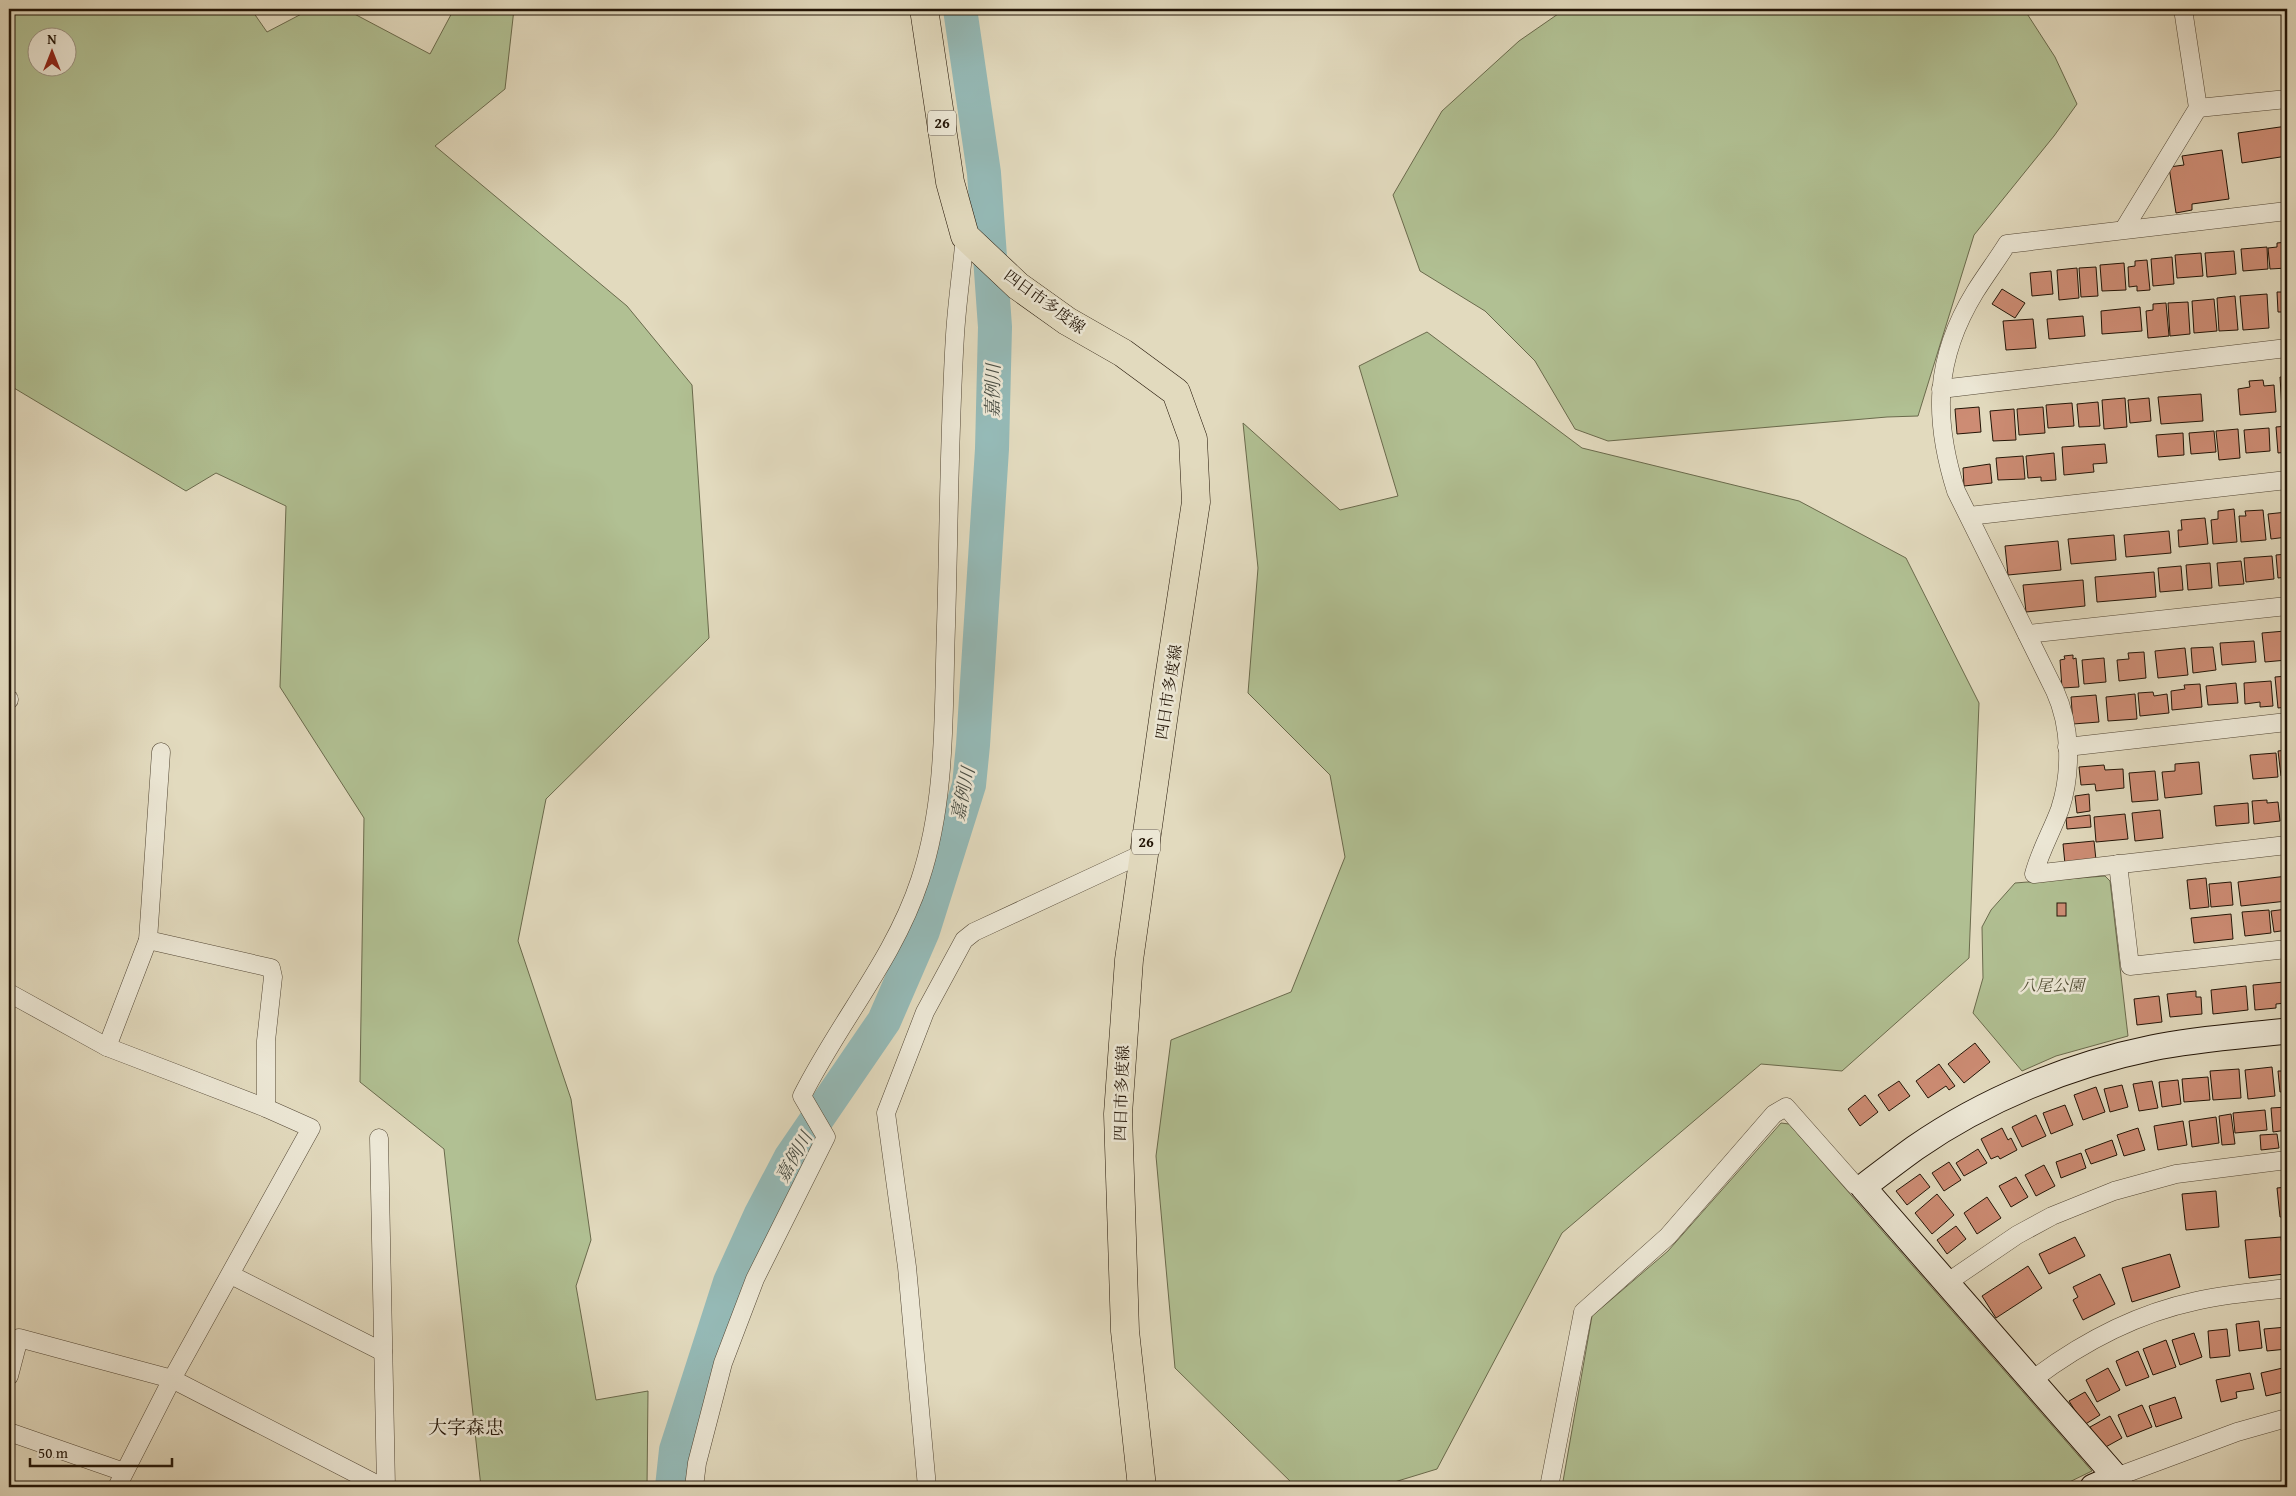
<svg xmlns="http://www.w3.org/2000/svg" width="2296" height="1496" font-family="'Gentium Book Plus','Noto Serif JP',serif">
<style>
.green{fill:#b1c093;stroke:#6a6a4c;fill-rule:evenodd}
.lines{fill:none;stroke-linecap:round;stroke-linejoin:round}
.river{stroke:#95bab7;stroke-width:34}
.building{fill:#cd8c74;stroke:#221406}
.street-casing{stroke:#524634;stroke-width:19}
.secondary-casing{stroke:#221406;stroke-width:27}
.primary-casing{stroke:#221406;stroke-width:29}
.street{stroke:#ece7d5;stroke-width:18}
.secondary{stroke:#ece7d5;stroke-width:25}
.primary{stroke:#e2dabe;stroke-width:28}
.labels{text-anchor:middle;stroke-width:5;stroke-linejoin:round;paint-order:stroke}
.shield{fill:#ece7d5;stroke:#5f5344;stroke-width:1}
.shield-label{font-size:15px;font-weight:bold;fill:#221406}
.street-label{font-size:16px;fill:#221406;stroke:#ece7d5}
.park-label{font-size:16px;font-style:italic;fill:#545037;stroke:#ece7d5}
.water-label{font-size:18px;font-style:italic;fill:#4a4e44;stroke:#ece7d5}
.quarter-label{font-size:19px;fill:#221406;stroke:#ece7d5}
</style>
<rect width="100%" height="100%" fill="#e2dabe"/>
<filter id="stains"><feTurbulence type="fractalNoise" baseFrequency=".004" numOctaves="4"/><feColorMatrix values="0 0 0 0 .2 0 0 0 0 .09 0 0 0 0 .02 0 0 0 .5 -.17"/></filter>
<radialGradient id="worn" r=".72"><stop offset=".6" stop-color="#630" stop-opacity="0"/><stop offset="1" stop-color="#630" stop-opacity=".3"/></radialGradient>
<g class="green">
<path d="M 9,9 L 251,9 L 267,32 L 311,9 L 345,9 L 430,54 L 454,9 L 514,9 L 505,89 L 435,146 L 627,306 L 692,385 L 709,638 L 546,799 L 518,941 L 571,1099 L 591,1240 L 576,1286 L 596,1400 L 648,1391 L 647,1487 L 481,1487 L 444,1149 L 360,1082 L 364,818 L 280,687 L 286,506 L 216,473 L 186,491 L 9,385 ZM 38,38 L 68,38 L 68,68 L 38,68 Z"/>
<path d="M 1589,9 L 2024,9 L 2055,57 L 2077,104 L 2054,136 L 1974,235 L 1918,416 L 1887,417 L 1608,441 L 1575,429 L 1535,361 L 1485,311 L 1420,271 L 1393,195 L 1442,111 L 1519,41 L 1558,14 Z"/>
<path d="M 1427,332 L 1582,448 L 1799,501 L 1906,558 L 1979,703 L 1969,958 L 1842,1071 L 1761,1064 L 1562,1233 L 1437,1469 L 1378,1487 L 1296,1487 L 1175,1368 L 1156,1156 L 1171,1040 L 1291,992 L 1345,857 L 1330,775 L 1248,693 L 1258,568 L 1243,423 L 1340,510 L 1398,496 L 1359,366 Z"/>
<path d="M 2105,876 L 2110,881 L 2128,1036 L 2056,1056 L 2022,1071 L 1973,1013 L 1983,978 L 1982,927 L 1991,910 L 2015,883 Z"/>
<path d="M 1781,1123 L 1789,1124 L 2092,1471 L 2059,1487 L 1562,1487 L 1592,1316 L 1668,1251 Z"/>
</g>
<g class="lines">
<path class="river" d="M 672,1487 L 676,1450 L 730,1282 L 760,1216 L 791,1157 L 884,1021 L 923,931 L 969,785 L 973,745 L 992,449 L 995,327 L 984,173 L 960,9"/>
</g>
<g class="building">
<path d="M 2287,126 L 2287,156 L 2242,163 L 2238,133 Z"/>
<path d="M 2222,150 L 2229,199 L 2192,204 L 2192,210 L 2176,213 L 2169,167 L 2184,165 L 2182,156 Z"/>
<path d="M 2287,242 L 2287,268 L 2270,269 L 2268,248 L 2277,247 L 2277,243 Z"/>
<path d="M 2267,247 L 2268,269 L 2243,271 L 2241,249 Z"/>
<path d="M 2234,251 L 2236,274 L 2207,277 L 2205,253 Z"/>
<path d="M 2201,253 L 2203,276 L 2177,278 L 2175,255 Z"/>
<path d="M 2172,257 L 2174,284 L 2153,286 L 2151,259 Z"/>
<path d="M 2147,260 L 2150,290 L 2137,291 L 2137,286 L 2129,287 L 2128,267 L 2135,266 L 2135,261 Z"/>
<path d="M 2124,263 L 2126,290 L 2102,291 L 2100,265 Z"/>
<path d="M 2096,267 L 2098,296 L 2081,297 L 2079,268 Z"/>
<path d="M 2077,268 L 2079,298 L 2059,300 L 2057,270 Z"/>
<path d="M 2051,271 L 2053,294 L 2032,296 L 2030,273 Z"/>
<path d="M 2002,289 L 2025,303 L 2015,318 L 1992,304 Z"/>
<path d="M 2277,292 L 2287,292 L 2287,312 L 2278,312 Z"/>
<path d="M 2267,294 L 2269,328 L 2243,330 L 2240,296 Z"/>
<path d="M 2235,296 L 2238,330 L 2219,331 L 2217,298 Z"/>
<path d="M 2214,299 L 2217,331 L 2194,333 L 2192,301 Z"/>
<path d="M 2188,302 L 2190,334 L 2170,336 L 2168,303 Z"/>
<path d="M 2166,303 L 2169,336 L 2148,338 L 2146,311 L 2153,310 L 2153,304 Z"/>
<path d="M 2140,307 L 2142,331 L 2102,334 L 2101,311 Z"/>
<path d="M 2083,316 L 2085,336 L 2049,339 L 2047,319 Z"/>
<path d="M 2033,319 L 2036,348 L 2006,350 L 2003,321 Z"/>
<path d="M 2280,377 L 2287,377 L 2287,409 L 2282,409 Z"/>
<path d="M 2263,380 L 2264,386 L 2274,385 L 2276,412 L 2240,415 L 2238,389 L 2250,387 L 2249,381 Z"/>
<path d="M 2201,394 L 2203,421 L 2161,424 L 2158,397 Z"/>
<path d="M 2125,398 L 2127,427 L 2104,429 L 2102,400 Z"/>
<path d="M 2149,398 L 2151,421 L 2130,423 L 2128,400 Z"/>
<path d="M 2098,402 L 2100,426 L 2079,427 L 2077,404 Z"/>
<path d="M 2072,403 L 2074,426 L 2048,428 L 2046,405 Z"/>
<path d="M 1979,407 L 1981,432 L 1957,434 L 1955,409 Z"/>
<path d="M 2043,407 L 2045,433 L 2019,435 L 2017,409 Z"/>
<path d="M 2014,409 L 2016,440 L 1993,441 L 1990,411 Z"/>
<path d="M 2287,426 L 2287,452 L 2278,453 L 2276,427 Z"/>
<path d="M 2269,428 L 2270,451 L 2246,453 L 2244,430 Z"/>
<path d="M 2238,429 L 2240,458 L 2219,460 L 2216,431 Z"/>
<path d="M 2214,431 L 2216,452 L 2191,454 L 2189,433 Z"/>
<path d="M 2183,433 L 2184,455 L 2158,457 L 2156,435 Z"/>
<path d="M 2105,444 L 2107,463 L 2093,464 L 2094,472 L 2064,475 L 2062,447 Z"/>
<path d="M 2054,453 L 2056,480 L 2041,481 L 2041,477 L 2028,478 L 2026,456 Z"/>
<path d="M 2023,456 L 2025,479 L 1998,480 L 1996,458 Z"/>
<path d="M 1990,464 L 1992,483 L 1964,486 L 1963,468 Z"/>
<path d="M 2234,509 L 2237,542 L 2213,544 L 2211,520 L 2218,519 L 2218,511 Z"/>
<path d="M 2263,510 L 2266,540 L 2241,542 L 2239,516 L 2246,516 L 2245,511 Z"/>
<path d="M 2287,512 L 2287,537 L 2271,539 L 2268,514 Z"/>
<path d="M 2205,518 L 2208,544 L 2179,547 L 2178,530 L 2182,530 L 2181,520 Z"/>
<path d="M 2169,531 L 2171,553 L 2126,557 L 2124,535 Z"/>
<path d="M 2114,535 L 2116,560 L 2071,564 L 2068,539 Z"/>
<path d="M 2058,541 L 2061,570 L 2008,575 L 2005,546 Z"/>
<path d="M 2287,554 L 2287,577 L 2278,578 L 2276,555 Z"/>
<path d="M 2272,556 L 2274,579 L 2246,582 L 2244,558 Z"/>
<path d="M 2241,561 L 2244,584 L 2219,586 L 2217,563 Z"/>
<path d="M 2210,563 L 2212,588 L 2188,590 L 2186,565 Z"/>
<path d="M 2181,566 L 2183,590 L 2160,592 L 2158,568 Z"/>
<path d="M 2154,572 L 2156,597 L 2097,602 L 2095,577 Z"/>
<path d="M 2083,580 L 2085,606 L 2026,612 L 2023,585 Z"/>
<path d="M 2285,631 L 2287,660 L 2265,662 L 2262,633 Z"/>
<path d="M 2254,641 L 2256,662 L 2222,665 L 2220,643 Z"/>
<path d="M 2213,647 L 2216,670 L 2193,673 L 2191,648 Z"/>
<path d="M 2185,648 L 2188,675 L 2158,678 L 2155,651 Z"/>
<path d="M 2144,652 L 2146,678 L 2119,681 L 2117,660 L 2129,659 L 2128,653 Z"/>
<path d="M 2073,655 L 2073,659 L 2076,658 L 2079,687 L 2062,688 L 2060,660 L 2065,659 L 2064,656 Z"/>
<path d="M 2104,658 L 2106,682 L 2084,684 L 2082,660 Z"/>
<path d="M 2287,676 L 2287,707 L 2278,708 L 2275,677 Z"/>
<path d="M 2271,681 L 2273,706 L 2260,707 L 2260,702 L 2245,704 L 2244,683 Z"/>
<path d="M 2236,683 L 2238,703 L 2208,705 L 2206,686 Z"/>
<path d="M 2200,684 L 2202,707 L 2172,710 L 2171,691 L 2185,689 L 2184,685 Z"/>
<path d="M 2153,692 L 2154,696 L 2167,694 L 2169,713 L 2140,716 L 2138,693 Z"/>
<path d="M 2135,694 L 2137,719 L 2108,721 L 2106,697 Z"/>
<path d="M 2096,695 L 2099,722 L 2073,724 L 2071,697 Z"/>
<path d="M 2287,750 L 2287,776 L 2281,776 L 2278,751 Z"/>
<path d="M 2276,753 L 2278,777 L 2253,779 L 2250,755 Z"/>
<path d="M 2199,762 L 2202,794 L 2165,798 L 2162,772 L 2175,771 L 2175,764 Z"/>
<path d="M 2104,765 L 2105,770 L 2123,769 L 2124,788 L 2096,791 L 2095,784 L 2081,785 L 2079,767 Z"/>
<path d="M 2155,771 L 2158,800 L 2132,802 L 2129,773 Z"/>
<path d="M 2089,794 L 2090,811 L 2077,813 L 2075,796 Z"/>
<path d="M 2267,800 L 2267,803 L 2278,802 L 2280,821 L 2254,824 L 2252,801 Z"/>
<path d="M 2248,803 L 2249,823 L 2216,826 L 2214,806 Z"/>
<path d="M 2160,810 L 2163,838 L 2135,841 L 2132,813 Z"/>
<path d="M 2125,814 L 2128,839 L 2096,842 L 2094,817 Z"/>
<path d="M 2090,815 L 2091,827 L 2067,829 L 2066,818 Z"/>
<path d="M 2094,841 L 2096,860 L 2065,864 L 2063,844 Z"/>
<path d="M 2287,876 L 2287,901 L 2241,906 L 2238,882 Z"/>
<path d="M 2206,878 L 2209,907 L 2190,909 L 2187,880 Z"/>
<path d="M 2231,882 L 2233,905 L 2211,907 L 2209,884 Z"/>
<rect x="2057" y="903" width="9" height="13"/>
<path d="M 2287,909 L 2287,930 L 2274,932 L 2271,911 Z"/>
<path d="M 2269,910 L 2271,933 L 2245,936 L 2242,912 Z"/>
<path d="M 2231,914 L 2233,939 L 2194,943 L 2191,918 Z"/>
<path d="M 2284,982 L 2286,1003 L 2276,1004 L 2276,1008 L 2255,1010 L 2253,985 Z"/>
<path d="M 2246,986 L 2248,1010 L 2213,1014 L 2211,990 Z"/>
<path d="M 2196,991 L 2196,997 L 2201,997 L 2202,1014 L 2170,1017 L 2167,994 Z"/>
<path d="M 2159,996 L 2162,1022 L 2137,1025 L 2134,999 Z"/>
<path d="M 1975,1043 L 1990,1062 L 1964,1083 L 1948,1064 Z"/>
<path d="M 1939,1064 L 1955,1086 L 1949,1090 L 1946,1086 L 1928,1098 L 1916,1081 Z"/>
<path d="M 2286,1065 L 2287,1065 L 2287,1091 L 2280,1092 L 2278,1071 L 2286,1071 Z"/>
<path d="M 2272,1067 L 2275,1096 L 2248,1099 L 2245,1070 Z"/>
<path d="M 2239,1069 L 2241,1098 L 2213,1100 L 2210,1071 Z"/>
<path d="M 2208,1077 L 2210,1100 L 2184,1102 L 2182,1079 Z"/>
<path d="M 2178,1080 L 2181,1104 L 2162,1107 L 2159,1082 Z"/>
<path d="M 1899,1081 L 1910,1096 L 1889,1111 L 1878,1095 Z"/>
<path d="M 2152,1081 L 2158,1108 L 2139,1111 L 2133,1084 Z"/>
<path d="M 2122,1085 L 2128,1107 L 2110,1112 L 2104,1089 Z"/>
<path d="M 2096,1087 L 2105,1112 L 2083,1120 L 2074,1095 Z"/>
<path d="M 1865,1095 L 1878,1112 L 1860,1126 L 1848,1109 Z"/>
<path d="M 2065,1105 L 2073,1125 L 2051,1134 L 2043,1113 Z"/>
<path d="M 2287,1107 L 2287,1130 L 2273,1132 L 2271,1108 Z"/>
<path d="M 2265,1110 L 2267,1130 L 2235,1133 L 2233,1113 Z"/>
<path d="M 2231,1114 L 2235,1144 L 2222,1145 L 2219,1116 Z"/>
<path d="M 2036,1115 L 2046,1136 L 2022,1147 L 2012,1127 Z"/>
<path d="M 2216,1117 L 2219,1143 L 2192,1147 L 2189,1121 Z"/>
<path d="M 2183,1121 L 2187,1145 L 2158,1150 L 2154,1126 Z"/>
<path d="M 2002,1128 L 2008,1140 L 2011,1138 L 2017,1150 L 2000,1159 L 1998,1156 L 1991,1159 L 1981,1139 Z"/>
<path d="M 2138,1128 L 2145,1150 L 2124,1156 L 2117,1135 Z"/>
<path d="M 2277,1134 L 2279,1148 L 2261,1150 L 2260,1135 Z"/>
<path d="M 2112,1140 L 2117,1155 L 2091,1164 L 2085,1150 Z"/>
<path d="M 1978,1149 L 1987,1163 L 1964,1176 L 1956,1163 Z"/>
<path d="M 2081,1153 L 2086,1168 L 2061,1178 L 2056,1162 Z"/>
<path d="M 1949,1162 L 1961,1180 L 1944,1191 L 1932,1173 Z"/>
<path d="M 2044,1165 L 2055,1186 L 2036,1196 L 2025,1175 Z"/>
<path d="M 1920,1174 L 1930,1187 L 1907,1205 L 1896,1191 Z"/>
<path d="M 2016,1177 L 2028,1197 L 2011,1207 L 1999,1186 Z"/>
<path d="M 2287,1187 L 2287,1217 L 2280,1217 L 2277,1188 Z"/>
<path d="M 2216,1191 L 2219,1227 L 2186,1230 L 2182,1194 Z"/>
<path d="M 1937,1194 L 1954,1215 L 1932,1234 L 1915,1213 Z"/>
<path d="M 1987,1197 L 2001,1218 L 1977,1234 L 1964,1213 Z"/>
<path d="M 1956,1226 L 1966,1239 L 1947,1254 L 1937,1240 Z"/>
<path d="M 2075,1237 L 2085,1256 L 2049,1274 L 2039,1254 Z"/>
<path d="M 2281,1237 L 2285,1274 L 2249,1278 L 2245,1240 Z"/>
<path d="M 2170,1254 L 2180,1287 L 2132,1302 L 2122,1268 Z"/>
<path d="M 2028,1266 L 2042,1288 L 1996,1318 L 1982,1296 Z"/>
<path d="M 2100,1274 L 2115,1304 L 2083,1320 L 2073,1300 L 2078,1297 L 2073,1287 Z"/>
<path d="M 2259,1321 L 2262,1348 L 2239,1351 L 2236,1324 Z"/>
<path d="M 2287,1327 L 2287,1349 L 2267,1351 L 2264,1329 Z"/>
<path d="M 2227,1329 L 2230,1356 L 2210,1358 L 2208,1331 Z"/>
<path d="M 2194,1333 L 2202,1357 L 2180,1365 L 2172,1340 Z"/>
<path d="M 2166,1340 L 2176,1367 L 2153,1375 L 2143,1349 Z"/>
<path d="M 2138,1351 L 2149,1377 L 2126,1386 L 2116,1361 Z"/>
<path d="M 2287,1367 L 2287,1391 L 2266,1396 L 2261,1373 Z"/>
<path d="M 2108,1368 L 2120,1390 L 2097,1402 L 2086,1380 Z"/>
<path d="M 2250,1373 L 2254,1389 L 2236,1392 L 2237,1398 L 2221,1402 L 2216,1380 Z"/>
<path d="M 2085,1392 L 2100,1415 L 2084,1425 L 2069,1401 Z"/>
<path d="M 2175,1397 L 2182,1418 L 2156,1427 L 2149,1406 Z"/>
<path d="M 2142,1405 L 2152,1427 L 2127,1437 L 2118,1415 Z"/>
<path d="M 2110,1416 L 2122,1438 L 2102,1449 L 2090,1427 Z"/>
</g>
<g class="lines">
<g class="street-casing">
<g id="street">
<path d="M 2198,108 L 2287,99"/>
<path d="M 2287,211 L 2007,244 C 1997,260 1985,276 1975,292 C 1934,359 1933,418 1956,491 L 2055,691 C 2071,726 2072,772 2060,809 C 2052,831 2040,851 2034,874 L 2287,845"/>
<path d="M 2124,229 L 2198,108 L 2183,9"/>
<path d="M 1941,389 L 2287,348"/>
<path d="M 1969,516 L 2287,480"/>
<path d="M 2027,634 L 2287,606"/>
<path d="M 9,700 L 9,699"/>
<path d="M 2067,747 L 2287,722"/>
<path d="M 2118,864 L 2130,966 L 2287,949"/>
<path d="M 148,940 L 271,968 L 273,977 L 266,1041 L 266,1108"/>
<path d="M 9,993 L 107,1047 L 266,1108 L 311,1128 L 172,1379 L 117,1487"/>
<path d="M 107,1047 L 148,940 L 161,752"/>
<path d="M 379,1138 L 386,1487"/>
<path d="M 231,1275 L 383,1352"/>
<path d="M 1948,1282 L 2017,1235 L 2052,1216 L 2114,1191 L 2176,1174 L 2287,1160"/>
<path d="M 9,1376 L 19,1338 L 172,1379 L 382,1487"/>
<path d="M 2032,1380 C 2081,1343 2135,1314 2196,1301 C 2226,1294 2257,1292 2287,1288"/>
<path d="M 9,1432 L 124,1472"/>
<path d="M 2116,1477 L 2237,1432 L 2287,1418"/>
<path d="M 694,1487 L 697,1463 L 723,1363 L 755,1279 L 826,1137 L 802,1096 C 839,1022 894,959 920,880 C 947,799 943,711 946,626 C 949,529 949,432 955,335 C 957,302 962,269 965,236"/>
<path d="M 927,1487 L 907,1267 L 886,1113 L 925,1012 L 964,940 L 974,932 L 1144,853"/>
<path d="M 1549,1487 L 1583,1312 L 1668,1236 L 1774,1114 L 1786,1107 L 1855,1185 L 1863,1187"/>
</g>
</g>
<g class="secondary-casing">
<g id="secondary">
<path d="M 2093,1487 L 2116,1477"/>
<path d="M 2121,1487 L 2116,1477 L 1863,1187 C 1880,1174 1897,1161 1915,1148 C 1984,1100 2069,1065 2152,1048 C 2196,1039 2242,1036 2287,1031"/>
</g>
</g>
<g class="primary-casing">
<path id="primary" d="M 924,9 L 950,182 L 965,236 L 1018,286 L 1067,321 L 1123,353 L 1176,392 L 1193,439 L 1196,502 L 1168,685 L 1129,960 L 1118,1114 L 1125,1331 L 1142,1487"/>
</g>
<use href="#street" class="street"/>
<use href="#secondary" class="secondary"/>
<use href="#primary" class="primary"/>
</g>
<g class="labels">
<g class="shield">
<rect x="928" y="110.5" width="28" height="25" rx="4"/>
<rect x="1132" y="829.5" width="28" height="25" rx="4"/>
</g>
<g class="shield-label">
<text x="942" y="128">26</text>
<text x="1146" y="847">26</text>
</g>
<g class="street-label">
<text transform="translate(1045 301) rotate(36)" y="6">四日市多度線</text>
<text transform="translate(1168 692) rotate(-81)" y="6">四日市多度線</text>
<text transform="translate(1121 1093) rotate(-88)" y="6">四日市多度線</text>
</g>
<g class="park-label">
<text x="2052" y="991">八尾公園</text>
</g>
<g class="water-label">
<text transform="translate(993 391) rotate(-89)" y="6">嘉例川</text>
<text transform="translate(963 794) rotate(-78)" y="6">嘉例川</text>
<text transform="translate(794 1157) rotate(-60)" y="6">嘉例川</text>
</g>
<g class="quarter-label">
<text x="466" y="1434">大字森忠</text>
</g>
</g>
<rect width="2296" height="1496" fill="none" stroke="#e2dabe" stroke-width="30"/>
<rect x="10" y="10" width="2276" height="1476" fill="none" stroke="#221406" stroke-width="2.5"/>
<rect x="15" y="15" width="2266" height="1466" fill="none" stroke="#221406"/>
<g transform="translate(52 52)"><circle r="24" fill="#ece7d5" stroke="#9b9382"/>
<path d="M0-4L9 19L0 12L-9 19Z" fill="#8f2418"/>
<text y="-8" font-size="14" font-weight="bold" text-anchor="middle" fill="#221406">N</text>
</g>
<path d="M30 1458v8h142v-8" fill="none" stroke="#221406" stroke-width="2.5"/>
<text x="38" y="1458" font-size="15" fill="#221406" stroke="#ece7d5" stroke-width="4" paint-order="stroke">50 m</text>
<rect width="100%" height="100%" filter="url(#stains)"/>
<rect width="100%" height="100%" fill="url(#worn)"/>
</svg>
